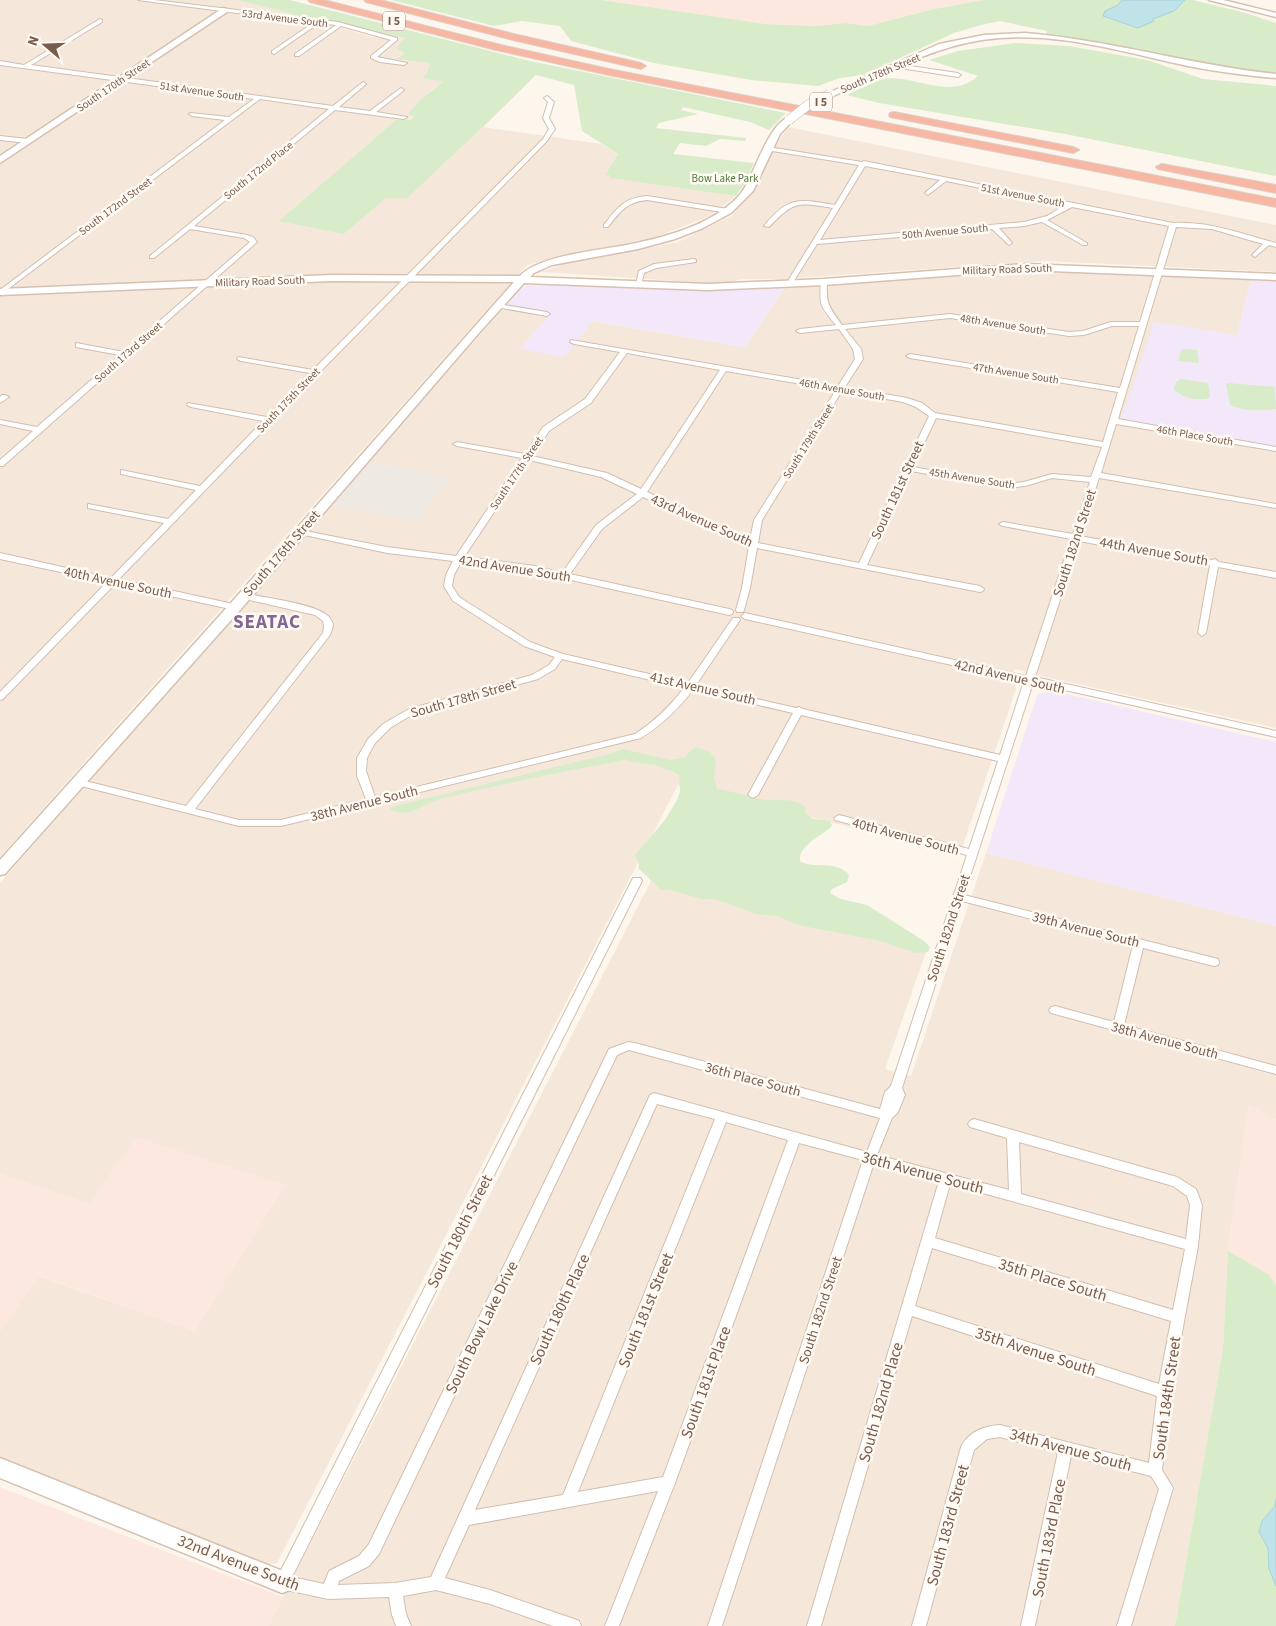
<svg xmlns="http://www.w3.org/2000/svg" width="1276" height="1626" font-family="'Source Sans 3',sans-serif">
<style>
.residential{fill:#f5e8da}
.commercial{fill:#fde8e0}
.industrial{fill:#efe9e4}
.education{fill:#f3e8fa}
.green{fill:#d8ecc9}
.water{fill:#bfe3e8;stroke:#a5d3da}
.lines{fill:none;stroke-linecap:round;stroke-linejoin:round}
.street-casing{stroke:#d1beb0;stroke-width:2}
.secondary-casing{stroke:#d6c0b0;stroke-width:3}
.highway-casing{stroke:#dad1cd;stroke-width:2}
.street{fill:#fff;fill-rule:evenodd}
.secondary{fill:#fff;fill-rule:evenodd}
.highway{fill:#f7b7a3;fill-rule:evenodd}
.secondary-bridge-casing{stroke:#d6c0b0;stroke-width:10;stroke-linecap:butt}
.secondary-bridge{stroke:#fff;stroke-width:9}
.labels{text-anchor:middle;stroke-width:5;stroke-linejoin:round;paint-order:stroke}
.far-street-label{font-size:11px;fill:#7a5c4d;stroke:#fffaf3}
.far-park-label{font-size:11px;fill:#537a41;stroke:#fffaf3}
.shield{fill:#fffaf3;stroke:#a28b7f;stroke-width:1}
.shield-label{font-size:12px;font-weight:bold;fill:#7a5c4d}
.street-label{font-size:14px;fill:#7a5c4d;stroke:#fffaf3}
.near-street-label{font-size:16px;fill:#7a5c4d;stroke:#fffaf3}
.district-label{font-size:19px;font-weight:bold;letter-spacing:1px;fill:#846695;stroke:#fffaf3}
</style>
<rect width="100%" height="100%" fill="#fdf6ec"/>
<g class="residential">
<path d="M 0,0 L 237,0 L 293,14 L 291,17 L 240,14 L 331,25 L 372,37 L 393,36 L 406,38 L 403,55 L 397,58 L 430,63 L 427,73 L 423,78 L 444,82 L 432,90 L 409,114 L 414,115 L 409,120 L 344,234 L 386,198 L 407,197 L 483,127 L 601,144 L 618,154 L 605,175 L 736,196 L 710,216 L 656,237 L 570,254 L 527,265 L 0,857 L 0,165 L 227,12 L 0,158 Z"/>
<path d="M 788,127 L 1276,225 L 1276,272 L 1045,261 L 782,279 L 743,279 L 723,284 L 541,272 L 566,263 L 678,242 L 733,215 Z"/>
<path d="M 1019,271 L 1251,280 L 1237,335 L 1276,447 L 1276,728 L 1045,677 L 1015,669 L 1011,682 L 1015,685 L 1016,689 L 960,854 L 678,785 L 277,1563 L 267,1564 L 0,1456 L 0,1331 L 38,1276 L 195,1331 L 90,1204 L 0,1174 L 0,883 L 331,504 L 416,521 L 451,478 L 369,461 L 505,306 L 745,347 L 784,288 Z"/>
<path d="M 986,853 L 1276,926 L 1276,1120 L 1249,1105 L 1228,1251 L 1223,1348 L 1175,1626 L 268,1626 L 652,879 L 927,949 L 885,1069 L 911,1076 Z"/>
</g>
<g class="commercial">
<path d="M 601,0 L 984,0 L 934,9 L 868,26 L 846,23 L 816,26 L 765,24 Z"/>
<path d="M 1249,1104 L 1276,1120 L 1276,1285 L 1268,1274 L 1228,1251 Z"/>
<path d="M 136,1137 L 285,1185 L 195,1331 L 39,1276 L 0,1331 L 0,1174 L 90,1204 Z"/>
<path d="M 0,1487 L 283,1597 L 268,1626 L 0,1626 Z"/>
</g>
<path class="industrial" d="M 369,461 L 451,478 L 416,521 L 331,504 Z"/>
<g class="education">
<path d="M 1251,280 L 1276,281 L 1276,447 L 1121,420 L 1154,322 L 1237,335 Z"/>
<path d="M 526,285 L 714,289 L 784,288 L 745,347 L 593,321 L 564,357 L 520,349 L 550,314 L 505,306 L 519,290 Z"/>
<path d="M 1049,690 L 1276,742 L 1276,926 L 986,853 L 1037,695 Z"/>
</g>
<g class="green">
<path d="M 237,0 L 290,0 L 530,61 L 786,113 L 769,130 L 750,122 L 683,107 L 681,110 L 698,114 L 659,123 L 656,128 L 746,138 L 745,141 L 720,139 L 706,146 L 680,143 L 673,154 L 754,163 L 745,183 L 736,196 L 610,178 L 610,176 L 605,175 L 618,154 L 582,131 L 574,85 L 536,75 L 483,127 L 407,198 L 386,198 L 344,234 L 279,221 L 396,120 L 410,120 L 414,116 L 408,114 L 419,101 L 443,82 L 422,78 L 427,73 L 430,63 L 396,59 L 403,55 L 404,52 L 397,49 L 397,47 L 405,38 L 369,31 L 349,24 L 291,17 L 293,14 Z"/>
<path d="M 391,0 L 601,0 L 765,24 L 816,26 L 846,23 L 868,26 L 934,9 L 984,0 L 1193,0 L 1242,12 L 1276,23 L 1276,74 L 1251,73 L 1086,40 L 1046,34 L 1047,31 L 1000,21 L 981,25 L 954,33 L 863,75 L 840,78 L 818,86 L 751,80 L 654,63 L 571,41 L 560,26 L 522,21 L 494,26 Z"/>
<path d="M 1015,43 L 1069,46 L 1147,60 L 1203,79 L 1276,86 L 1276,176 L 1065,134 L 879,103 L 847,95 C 857,90 879,78 890,78 C 918,78 954,99 978,76 L 929,60 L 958,51 Z"/>
<path d="M 1182,349 L 1197,350 L 1199,363 L 1178,361 Z"/>
<path d="M 1181,379 L 1208,383 L 1210,398 C 1197,401 1184,399 1174,389 L 1176,382 Z"/>
<path d="M 1228,383 L 1275,387 L 1276,409 C 1260,411 1246,412 1230,405 L 1226,384 Z"/>
<path d="M 696,747 L 710,752 L 716,760 L 714,777 L 717,789 C 732,791 746,796 760,799 C 774,802 793,796 805,807 L 805,813 L 813,819 L 830,821 L 832,825 L 831,827 C 821,836 798,846 800,861 C 815,870 836,859 849,875 L 847,882 L 832,889 L 830,893 L 841,899 L 867,905 L 924,941 L 930,947 L 928,952 L 916,953 L 880,941 L 798,925 L 777,916 L 757,914 L 714,899 L 701,899 L 671,890 L 661,890 L 638,868 L 639,864 L 635,855 L 665,820 L 677,800 L 680,792 L 679,774 L 656,765 L 632,762 L 625,759 C 607,765 590,766 572,770 C 528,779 484,788 440,799 C 423,803 409,820 390,809 L 391,807 L 609,754 L 623,749 L 671,760 L 686,757 L 688,753 Z"/>
<path d="M 1228,1251 L 1268,1274 L 1276,1285 L 1276,1499 L 1275,1506 L 1262,1521 L 1259,1532 L 1268,1548 L 1269,1569 L 1276,1586 L 1276,1626 L 1175,1626 L 1223,1348 Z"/>
</g>
<g class="water">
<path d="M 1122,0 L 1185,0 L 1174,11 L 1153,19 L 1154,21 L 1138,28 L 1103,16 L 1105,11 L 1118,5 Z"/>
<path d="M 1276,1499 L 1276,1586 L 1269,1569 L 1268,1548 L 1259,1532 L 1262,1521 L 1275,1506 Z"/>
</g>
<g class="lines">
<g class="street-casing">
<g id="street">
<path d="M 138,0 L 154,0 L 338,22 L 397,38 L 397,40 L 377,57 L 407,63 L 404,65 L 380,62 L 371,58 L 371,56 L 391,40 L 341,26 L 299,56 L 295,56 L 295,54 L 336,25 L 319,23 L 274,54 L 272,53 L 272,51 L 313,23 Z"/>
<path d="M 100,19 L 102,20 L 102,22 L 31,65 L 333,106 L 363,82 L 366,84 L 365,85 L 339,107 L 370,111 L 401,88 L 404,90 L 403,91 L 376,112 L 407,117 L 404,119 L 335,110 L 194,226 L 247,235 L 253,237 L 257,242 L 3,466 L 0,466 L 0,460 L 33,431 L 0,424 L 0,420 L 37,427 L 120,355 L 76,347 L 76,343 L 124,352 L 250,242 L 244,238 L 190,229 L 154,258 L 150,258 L 150,256 L 329,109 L 260,99 L 0,295 L 0,290 L 225,120 L 192,116 L 189,114 L 190,113 L 229,117 L 254,99 L 0,65 L 0,61 L 24,65 Z"/>
<path d="M 896,64 L 958,73 L 961,75 L 958,77 L 894,67 L 894,65 Z"/>
<path d="M 547,96 L 554,102 L 549,118 L 555,129 L 547,141 L 318,374 L 119,579 L 238,605 L 239,607 L 238,609 L 235,610 L 115,584 L 3,699 L 0,700 L 0,692 L 107,582 L 0,559 L 0,553 L 111,578 L 164,523 L 88,508 L 88,504 L 168,519 L 196,490 L 121,474 L 121,470 L 200,486 L 263,421 L 191,407 L 187,405 L 188,403 L 267,417 L 310,373 L 241,361 L 237,359 L 238,357 L 313,370 L 543,139 L 549,129 L 543,118 L 548,102 L 544,98 Z"/>
<path d="M 0,136 L 28,139 L 31,141 L 28,143 L 0,140 Z"/>
<path d="M 768,147 L 862,162 L 864,161 L 1173,223 C 1209,221 1242,234 1276,243 L 1276,247 L 1269,245 L 1255,257 L 1252,255 L 1263,244 L 1212,229 L 1176,227 L 1118,419 L 1276,447 L 1276,451 L 1116,424 L 1101,473 L 1276,504 L 1276,508 L 1099,478 L 1080,536 L 1212,560 L 1215,559 L 1219,562 L 1276,572 L 1276,578 L 1218,567 L 1206,633 L 1202,636 L 1198,633 L 1210,565 L 1079,541 L 1035,677 L 1276,731 L 1276,737 L 1033,683 L 964,895 L 1218,959 L 1219,962 L 1218,965 L 1214,966 L 1143,948 L 1124,1025 L 1276,1066 L 1276,1074 L 1051,1013 L 1049,1010 L 1051,1007 L 1055,1006 L 1114,1022 L 1133,945 L 962,901 L 902,1088 L 905,1095 L 898,1112 L 892,1118 L 877,1155 L 1009,1190 L 1007,1138 L 970,1127 L 968,1124 L 970,1121 L 974,1119 L 1177,1177 L 1196,1189 L 1202,1205 L 1198,1246 L 1171,1392 L 1162,1470 L 1173,1488 L 1131,1626 L 1117,1626 L 1159,1489 L 1151,1476 L 1071,1456 L 1035,1626 L 1021,1626 L 1058,1452 L 1000,1437 L 987,1439 L 974,1450 L 926,1626 L 912,1626 L 961,1447 C 968,1432 984,1426 1000,1425 L 1149,1463 L 1157,1396 L 912,1316 L 821,1626 L 807,1626 L 939,1181 L 874,1163 L 722,1626 L 708,1626 L 863,1160 L 799,1143 L 675,1483 L 619,1626 L 605,1626 L 658,1491 L 469,1525 L 445,1578 L 490,1590 L 574,1619 L 579,1621 L 581,1626 L 553,1626 L 490,1604 L 436,1590 L 403,1596 L 406,1614 L 411,1626 L 396,1626 L 392,1615 L 389,1597 L 328,1599 L 282,1589 L 277,1587 L 275,1582 L 633,878 L 641,878 L 642,881 L 292,1577 L 324,1584 L 329,1571 L 359,1556 L 369,1544 L 609,1049 L 628,1042 L 635,1043 L 880,1109 L 885,1092 L 891,1086 L 967,855 L 835,820 L 834,818 L 839,815 L 969,849 L 998,761 L 801,715 L 758,795 L 753,798 L 748,795 L 793,713 L 693,690 C 678,709 662,725 641,738 L 281,826 L 239,826 L 77,785 L 72,782 L 77,779 L 186,806 L 323,633 L 324,626 L 323,621 L 315,615 L 241,598 L 240,596 L 244,593 C 264,598 314,603 328,616 C 331,619 333,622 333,626 L 330,635 L 195,809 L 239,820 L 281,820 L 366,799 L 357,776 L 357,758 L 368,739 L 383,724 L 409,709 L 532,675 L 549,665 L 555,657 L 524,646 L 453,601 L 444,586 L 446,575 L 453,561 L 387,553 L 300,534 L 296,532 L 300,530 L 387,547 L 456,556 L 522,458 L 457,446 L 453,444 L 457,442 L 525,454 L 543,427 L 585,399 L 620,352 L 574,344 L 570,342 L 571,340 L 838,386 L 855,359 L 853,349 L 839,329 L 800,333 L 796,331 L 800,329 L 836,325 C 821,306 819,307 821,282 L 824,280 L 827,282 C 826,305 829,306 842,325 L 950,314 L 1069,332 L 1083,331 L 1111,322 L 1140,322 L 1169,226 L 1072,207 L 1047,220 L 1087,243 L 1087,245 L 1083,245 L 1042,222 L 1024,226 L 999,228 L 1012,243 L 1009,245 L 992,229 L 817,244 L 795,279 L 795,283 L 790,284 L 789,279 L 833,208 C 797,202 794,201 769,227 L 764,226 C 789,196 798,199 835,205 L 859,165 L 766,150 L 766,148 ZM 865,166 L 940,180 L 926,192 L 925,193 L 928,195 L 946,181 L 1065,205 L 1047,216 L 1024,222 L 820,240 ZM 950,318 L 1069,336 L 1084,335 L 1112,326 L 1139,326 L 1120,388 L 910,354 L 906,356 L 910,358 L 1118,392 L 1103,442 L 935,413 L 922,403 L 907,398 L 845,387 L 863,359 L 861,349 L 845,329 ZM 627,353 L 720,370 L 641,489 L 607,473 L 532,456 L 549,431 L 591,403 ZM 726,371 L 836,390 L 754,520 L 750,540 L 647,492 ZM 842,391 L 903,402 L 916,407 L 929,416 L 859,563 L 758,543 L 762,520 ZM 936,418 L 1102,447 L 1091,477 L 1052,474 L 1024,482 L 1006,484 L 913,467 ZM 529,460 L 601,477 L 637,494 L 596,525 L 562,573 L 535,566 L 464,557 ZM 911,471 L 1006,488 L 1025,486 L 1052,478 L 1090,482 L 1073,534 L 1003,522 L 999,524 L 1003,526 L 1071,539 L 1026,676 L 745,613 L 741,616 L 745,619 L 1024,681 L 1000,755 L 803,709 L 799,707 L 796,708 L 696,685 L 740,620 L 739,618 L 733,618 L 688,683 L 563,654 L 530,642 L 459,597 L 452,586 L 454,575 L 461,562 L 535,572 L 729,615 L 732,614 L 733,612 L 732,610 L 729,609 L 570,574 L 602,529 L 643,497 L 749,546 L 742,588 L 736,610 L 737,612 L 743,612 L 744,610 L 750,588 L 757,548 L 980,592 L 983,591 L 984,589 L 980,586 L 867,565 ZM 562,659 L 684,688 C 670,706 655,721 635,734 L 375,797 L 366,771 L 367,758 L 375,743 L 390,728 L 415,713 L 538,679 L 555,669 ZM 629,1050 L 880,1118 L 867,1152 L 654,1093 L 650,1095 L 431,1577 L 395,1583 L 338,1585 L 339,1581 L 369,1566 L 379,1554 L 617,1055 ZM 657,1104 L 715,1119 L 563,1495 L 475,1510 ZM 726,1122 L 788,1140 L 663,1477 L 578,1492 ZM 1019,1142 L 1173,1186 L 1187,1196 L 1190,1205 L 1186,1239 L 1021,1194 ZM 950,1184 L 1185,1249 L 1173,1310 L 935,1238 ZM 932,1248 L 1171,1321 L 1159,1384 L 915,1306 Z"/>
<path d="M 647,196 L 728,209 L 731,211 L 728,213 L 647,200 C 626,202 620,212 608,227 L 604,227 L 604,225 C 618,207 624,198 647,196 Z"/>
<path d="M 694,259 L 696,260 L 696,262 L 656,268 L 644,273 L 641,285 L 636,284 L 639,271 L 654,264 Z"/>
<path d="M 498,304 L 547,312 L 550,314 L 547,316 L 496,307 L 495,306 Z"/>
<path d="M 2,395 L 5,395 L 9,397 L 0,403 L 0,397 Z"/>
</g>
</g>
<g class="secondary-casing">
<g id="secondary">
<path d="M 1209,0 L 1223,0 L 1276,13 L 1276,17 Z"/>
<path d="M 223,8 L 230,10 L 0,163 L 0,156 Z"/>
<path d="M 1025,33 C 1110,40 1191,65 1276,74 L 1276,78 C 1248,76 1221,72 1193,67 C 1125,53 1053,29 982,40 C 930,48 881,75 833,96 L 826,94 L 939,44 L 984,35 Z"/>
<path d="M 789,117 L 793,120 L 780,134 L 753,191 L 731,213 L 703,228 L 675,239 L 638,249 L 552,265 L 534,273 L 530,277 L 708,284 L 824,279 L 1025,264 L 1276,274 L 1276,280 L 1025,270 L 824,285 L 708,290 L 524,283 L 478,334 L 240,610 L 5,874 L 0,875 L 0,860 L 230,604 L 514,282 L 332,281 L 0,295 L 0,289 L 332,275 L 520,276 C 540,254 606,250 636,243 C 665,237 700,227 724,209 C 731,204 741,195 745,187 C 756,169 769,124 789,117 Z"/>
<path d="M 0,1458 L 290,1574 L 293,1582 L 290,1590 L 282,1593 L 0,1478 Z"/>
</g>
</g>
<g class="highway-casing">
<g id="highway">
<path d="M 308,0 L 324,0 L 497,44 L 609,69 L 1276,199 L 1276,207 L 609,75 L 496,50 L 310,2 Z"/>
<path d="M 364,0 L 380,0 L 518,35 L 641,63 L 646,66 L 641,69 L 517,41 L 366,2 Z"/>
<path d="M 894,112 L 1073,147 L 1079,150 L 1073,153 L 890,117 L 889,115 L 890,113 Z"/>
<path d="M 1162,164 L 1276,185 L 1276,193 L 1158,169 L 1156,167 Z"/>
</g>
</g>
<use href="#street" class="street"/>
<use href="#secondary" class="secondary"/>
<use href="#highway" class="highway"/>
<g class="secondary-bridge-casing">
<path id="secondary-bridge" d="M 789,120 L 808,105 L 830,94"/>
</g>
<use href="#secondary-bridge" class="secondary-bridge"/>
</g>
<g class="labels">
<g class="far-street-label">
<text transform="translate(285 18) rotate(7)" y="4">53rd Avenue South</text>
<text transform="translate(880 73) rotate(-23)" y="4">South 178th Street</text>
<text transform="translate(113 85) rotate(-34)" y="4">South 170th Street</text>
<text transform="translate(202 91) rotate(8)" y="4">51st Avenue South</text>
<text transform="translate(258 170) rotate(-39)" y="4">South 172nd Place</text>
<text transform="translate(1023 195) rotate(11)" y="4">51st Avenue South</text>
<text transform="translate(115 206) rotate(-37)" y="4">South 172nd Street</text>
<text transform="translate(945 231) rotate(-5)" y="4">50th Avenue South</text>
<text transform="translate(1007 269) rotate(-2)" y="4">Military Road South</text>
<text transform="translate(260 281) rotate(-2)" y="4">Military Road South</text>
<text transform="translate(1003 324) rotate(9)" y="4">48th Avenue South</text>
<text transform="translate(128 352) rotate(-41)" y="4">South 173rd Street</text>
<text transform="translate(1016 373) rotate(9)" y="4">47th Avenue South</text>
<text transform="translate(842 389) rotate(10)" y="4">46th Avenue South</text>
<text transform="translate(288 400) rotate(-46)" y="4">South 175th Street</text>
<text transform="translate(1195 435) rotate(10)" y="4">46th Place South</text>
<text transform="translate(808 441) rotate(-58)" y="4">South 179th Street</text>
<text transform="translate(516 473) rotate(-56)" y="4">South 177th Street</text>
<text transform="translate(972 478) rotate(9)" y="4">45th Avenue South</text>
</g>
<g class="far-park-label">
<text x="725" y="182">Bow Lake Park</text>
</g>
<g class="shield">
<rect x="383" y="11.5" width="22" height="19" rx="4"/>
<rect x="810" y="92.5" width="22" height="19" rx="4"/>
</g>
<g class="shield-label">
<text x="394" y="25">I 5</text>
<text x="821" y="106">I 5</text>
</g>
<g class="street-label">
<text transform="translate(897 490) rotate(-65)" y="5">South 181st Street</text>
<text transform="translate(702 520) rotate(24)" y="5">43rd Avenue South</text>
<text transform="translate(1074 543) rotate(-72)" y="5">South 182nd Street</text>
<text transform="translate(1154 551) rotate(10)" y="5">44th Avenue South</text>
<text transform="translate(281 553) rotate(-49)" y="5">South 176th Street</text>
<text transform="translate(515 568) rotate(9)" y="5">42nd Avenue South</text>
<text transform="translate(118 582) rotate(12)" y="5">40th Avenue South</text>
<text transform="translate(1010 676) rotate(13)" y="5">42nd Avenue South</text>
<text transform="translate(703 688) rotate(13)" y="5">41st Avenue South</text>
<text transform="translate(463 698) rotate(-16)" y="5">South 178th Street</text>
<text transform="translate(364 803) rotate(-14)" y="5">38th Avenue South</text>
<text transform="translate(906 836) rotate(15)" y="5">40th Avenue South</text>
<text transform="translate(948 928) rotate(-72)" y="5">South 182nd Street</text>
<text transform="translate(1086 929) rotate(14)" y="5">39th Avenue South</text>
<text transform="translate(1165 1040) rotate(15)" y="5">38th Avenue South</text>
<text transform="translate(753 1079) rotate(15)" y="5">36th Place South</text>
<text transform="translate(820 1310) rotate(-72)" y="5">South 182nd Street</text>
</g>
<g class="near-street-label">
<text transform="translate(923 1172) rotate(15)" y="6">36th Avenue South</text>
<text transform="translate(459 1231) rotate(-63)" y="6">South 180th Street</text>
<text transform="translate(1053 1279) rotate(17)" y="6">35th Place South</text>
<text transform="translate(559 1309) rotate(-65)" y="6">South 180th Place</text>
<text transform="translate(645 1310) rotate(-68)" y="6">South 181st Street</text>
<text transform="translate(481 1327) rotate(-64)" y="6">South Bow Lake Drive</text>
<text transform="translate(1036 1351) rotate(18)" y="6">35th Avenue South</text>
<text transform="translate(705 1382) rotate(-70)" y="6">South 181st Place</text>
<text transform="translate(1166 1398) rotate(-82)" y="6">South 184th Street</text>
<text transform="translate(880 1402) rotate(-74)" y="6">South 182nd Place</text>
<text transform="translate(1071 1449) rotate(15)" y="6">34th Avenue South</text>
<text transform="translate(947 1525) rotate(-75)" y="6">South 183rd Street</text>
<text transform="translate(1048 1538) rotate(-79)" y="6">South 183rd Place</text>
<text transform="translate(239 1562) rotate(21)" y="6">32nd Avenue South</text>
</g>
<g class="district-label">
<text x="267" y="628">SEATAC</text>
</g>
</g>
<g transform="translate(45 45) rotate(289)" stroke="#fffaf3" stroke-width="4" paint-order="stroke">
<path d="M0-4L9 19L0 12L-9 19Z" fill="#7a5c4d"/>
<text y="-8" font-size="14" font-weight="bold" text-anchor="middle" fill="#7a5c4d">N</text>
</g>
</svg>
